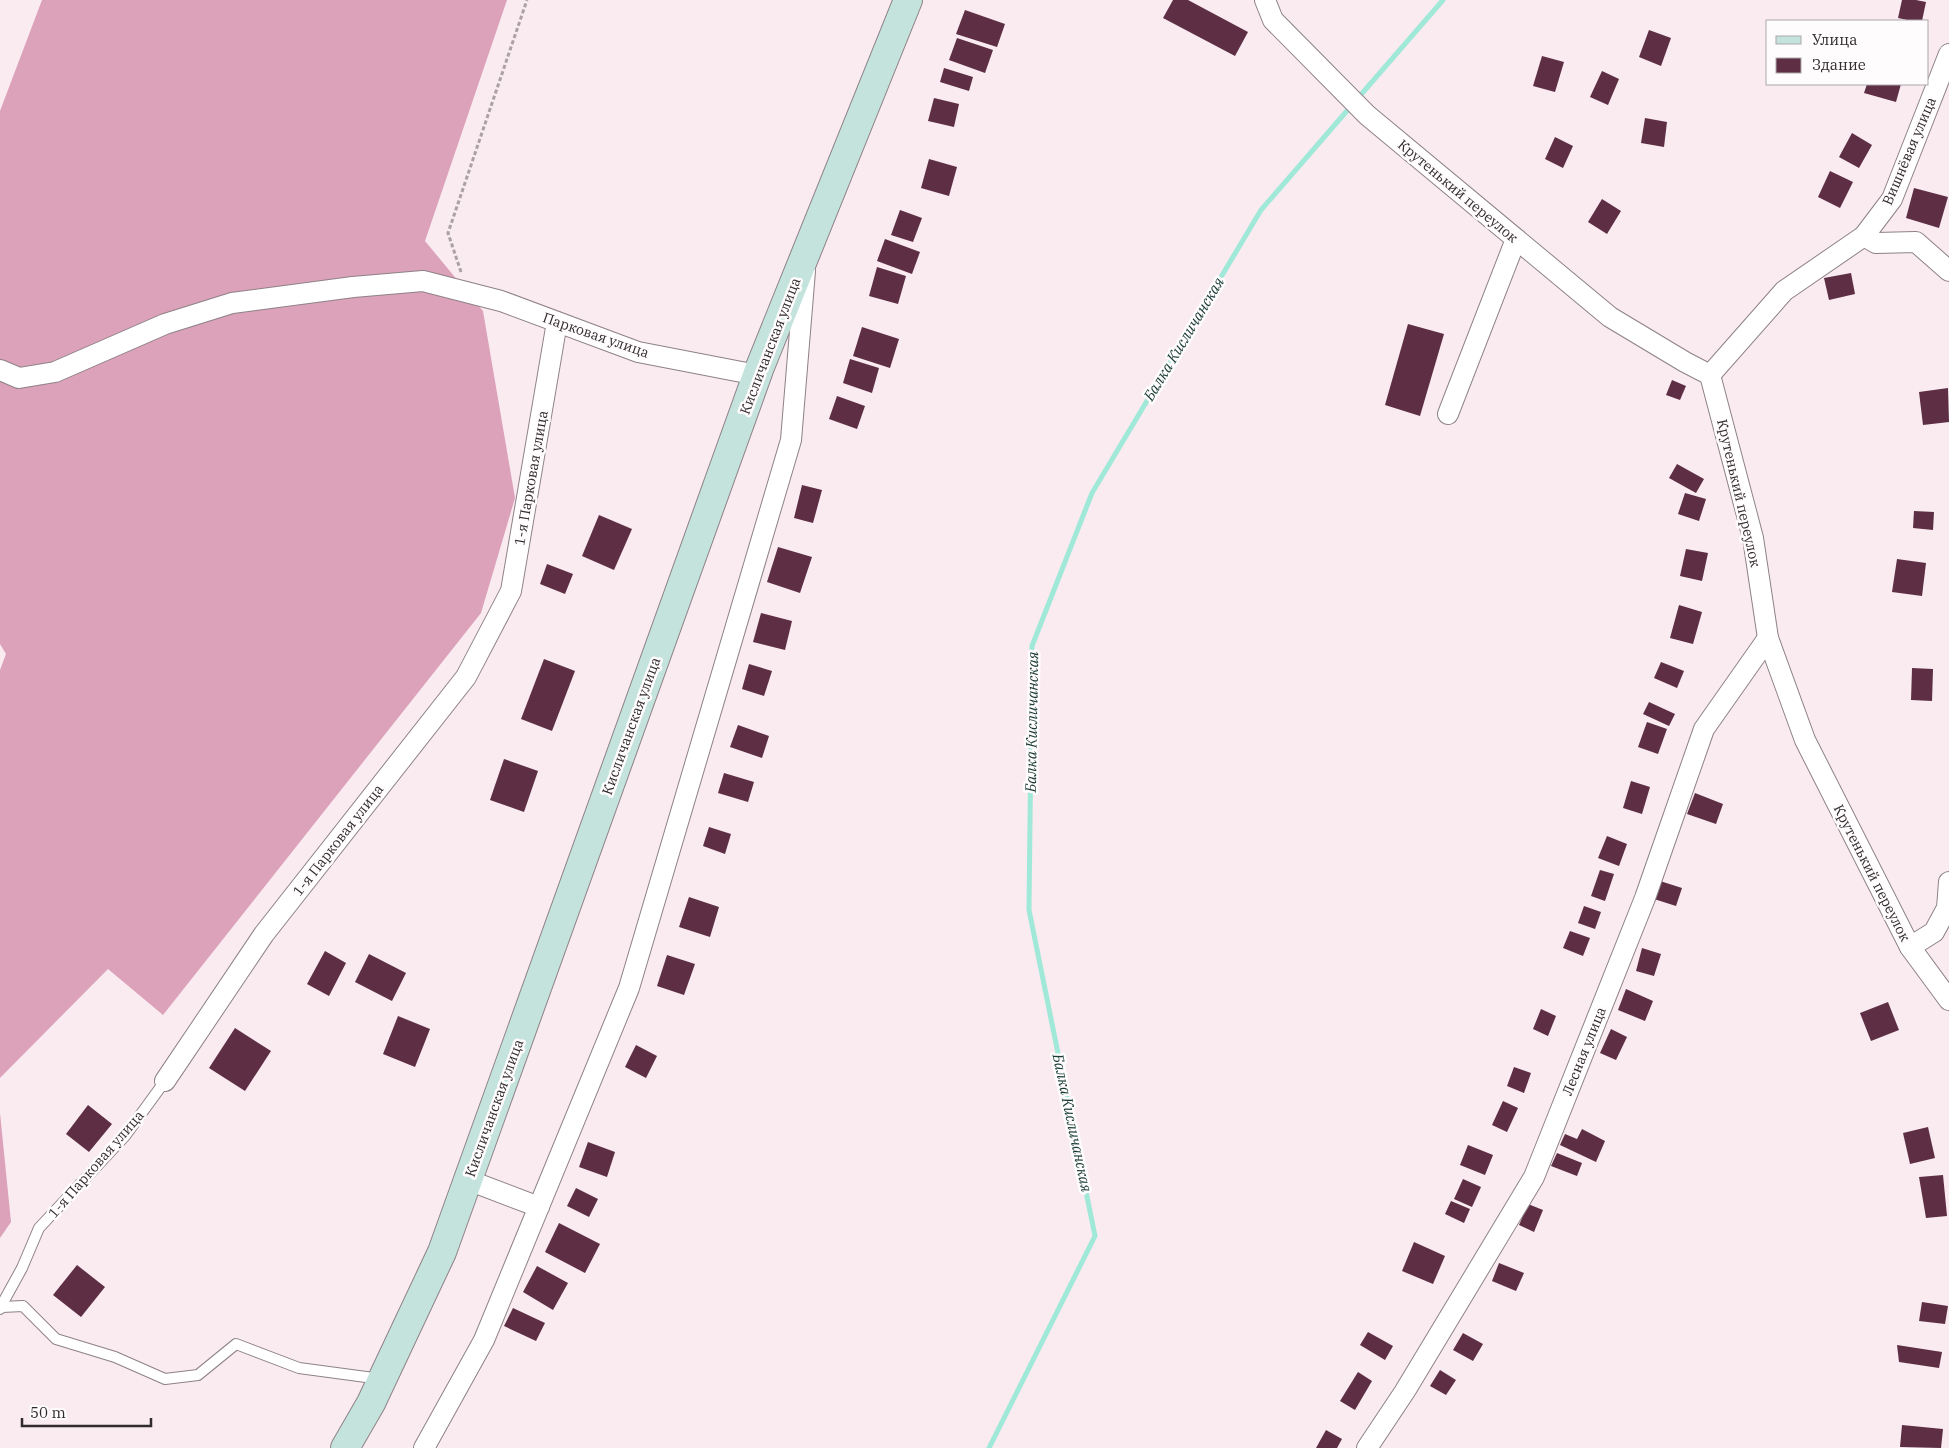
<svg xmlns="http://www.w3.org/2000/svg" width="1949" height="1448" font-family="'IBM Plex Serif',serif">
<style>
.forest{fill:#dca2ba}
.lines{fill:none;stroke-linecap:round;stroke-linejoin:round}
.stream{stroke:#a0e8d8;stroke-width:5}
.building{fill:#5e2e44}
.lane-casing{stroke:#8e8286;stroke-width:12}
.street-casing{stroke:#8e8286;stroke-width:22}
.secondary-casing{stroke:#8e8286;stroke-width:30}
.path{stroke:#aba1a4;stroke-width:3;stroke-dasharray:4 2.5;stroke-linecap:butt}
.lane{stroke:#fff;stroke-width:10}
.street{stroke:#fff;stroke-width:20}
.secondary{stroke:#c4e3dd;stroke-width:28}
.labels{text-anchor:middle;stroke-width:5;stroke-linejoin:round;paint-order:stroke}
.street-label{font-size:14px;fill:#302b2d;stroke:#fffcfd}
.water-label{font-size:15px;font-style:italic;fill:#173a33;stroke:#fffcfd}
</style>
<rect width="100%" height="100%" fill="#f9ebf0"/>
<g class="forest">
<path d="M 42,0 L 507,0 L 425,241 L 483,311 L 515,498 L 481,613 L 163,1015 L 108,969 L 0,1078 L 0,670 L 6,654 L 0,644 L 0,111 Z"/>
<path d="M 0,1113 L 11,1222 L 0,1238 Z"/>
</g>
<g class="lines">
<g class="stream">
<path d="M 1358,98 L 1443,0"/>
<path d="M 989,1448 L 1095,1236 L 1029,910 L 1032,646 L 1092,493 L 1261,210 L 1352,105"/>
</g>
</g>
<g class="building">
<path d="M 1173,0 L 1188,0 L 1248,32 L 1235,56 L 1163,18 Z"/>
<path d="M 1902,0 L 1916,0 L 1926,2 L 1922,21 L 1912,21 L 1898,18 Z"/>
<path d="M 965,10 L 1005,24 L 997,47 L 956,34 Z"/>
<path d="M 1649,30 L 1671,38 L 1661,66 L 1639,57 Z"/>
<path d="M 957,38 L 993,50 L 985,73 L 949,60 Z"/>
<path d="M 1542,56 L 1564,62 L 1555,92 L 1533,86 Z"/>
<path d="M 944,68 L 973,77 L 969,91 L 940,82 Z"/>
<path d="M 1602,71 L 1619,79 L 1608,105 L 1590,97 Z"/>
<path d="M 1867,84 L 1901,84 L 1896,102 L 1864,93 Z"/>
<path d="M 934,98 L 959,104 L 954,127 L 928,121 Z"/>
<path d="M 1645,118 L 1667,122 L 1664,147 L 1641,143 Z"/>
<path d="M 1852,133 L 1872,145 L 1859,168 L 1839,157 Z"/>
<path d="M 1555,137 L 1573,146 L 1563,168 L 1545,159 Z"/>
<path d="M 929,159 L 957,167 L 949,196 L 921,188 Z"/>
<path d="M 1830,171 L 1853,182 L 1840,208 L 1818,197 Z"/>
<path d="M 1914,188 L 1948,197 L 1939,228 L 1906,218 Z"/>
<path d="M 1602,199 L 1621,211 L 1607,234 L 1588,222 Z"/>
<path d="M 900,210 L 922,218 L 913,242 L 891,235 Z"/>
<path d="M 885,239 L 920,252 L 912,274 L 877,261 Z"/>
<path d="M 877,267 L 906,276 L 898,304 L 869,296 Z"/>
<path d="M 1851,273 L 1855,294 L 1829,300 L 1824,278 Z"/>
<path d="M 1408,324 L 1444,334 L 1420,416 L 1385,405 Z"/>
<path d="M 862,327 L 899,339 L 890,368 L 853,356 Z"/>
<path d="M 850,359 L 879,368 L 872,393 L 843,383 Z"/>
<path d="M 1672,380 L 1686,386 L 1680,400 L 1666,395 Z"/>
<path d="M 1948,388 L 1949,422 L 1923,425 L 1919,392 Z"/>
<path d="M 837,396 L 865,406 L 857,429 L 829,419 Z"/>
<path d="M 1677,464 L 1704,479 L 1696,493 L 1669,478 Z"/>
<path d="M 802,485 L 822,490 L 813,523 L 794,518 Z"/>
<path d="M 1685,493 L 1706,499 L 1699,521 L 1678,514 Z"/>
<path d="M 1914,511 L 1934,512 L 1933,530 L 1913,528 Z"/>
<path d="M 599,515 L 632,529 L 614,570 L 582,556 Z"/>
<path d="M 778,547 L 812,557 L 800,593 L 767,582 Z"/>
<path d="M 1686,549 L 1708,553 L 1702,581 L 1680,576 Z"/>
<path d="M 1897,559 L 1926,563 L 1922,596 L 1892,592 Z"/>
<path d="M 547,564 L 573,574 L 565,594 L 540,584 Z"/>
<path d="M 1679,605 L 1702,612 L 1693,644 L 1670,638 Z"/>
<path d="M 761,613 L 792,621 L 785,650 L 753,642 Z"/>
<path d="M 544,659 L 575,671 L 552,731 L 521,719 Z"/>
<path d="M 1661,662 L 1684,671 L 1677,688 L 1654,678 Z"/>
<path d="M 749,664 L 772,671 L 764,696 L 742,689 Z"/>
<path d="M 1912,668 L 1933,669 L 1932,701 L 1911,700 Z"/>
<path d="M 1649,702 L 1675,714 L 1669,726 L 1643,714 Z"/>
<path d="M 1647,722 L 1667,729 L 1658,754 L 1638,747 Z"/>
<path d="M 738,725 L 769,736 L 762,758 L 730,747 Z"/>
<path d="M 504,759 L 538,771 L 524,812 L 490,800 Z"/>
<path d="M 724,773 L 754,782 L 748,802 L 718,793 Z"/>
<path d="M 1631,781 L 1650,787 L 1642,814 L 1623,808 Z"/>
<path d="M 1695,793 L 1723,804 L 1716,824 L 1687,814 Z"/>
<path d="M 709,827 L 731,834 L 725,854 L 703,846 Z"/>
<path d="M 1607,836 L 1627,844 L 1619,866 L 1598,858 Z"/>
<path d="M 1600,870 L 1614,874 L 1605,901 L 1591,896 Z"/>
<path d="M 1660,881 L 1682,888 L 1676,906 L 1654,899 Z"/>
<path d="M 689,897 L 719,907 L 710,937 L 679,927 Z"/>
<path d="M 1584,906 L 1601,912 L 1595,929 L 1578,923 Z"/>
<path d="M 1570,931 L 1590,938 L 1583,956 L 1563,948 Z"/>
<path d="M 1642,948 L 1661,954 L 1654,976 L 1636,971 Z"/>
<path d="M 325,951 L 346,963 L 329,996 L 307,984 Z"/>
<path d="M 369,954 L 406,973 L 392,1001 L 355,982 Z"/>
<path d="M 667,955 L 695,964 L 684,995 L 657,986 Z"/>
<path d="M 1626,989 L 1653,1001 L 1645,1021 L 1618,1010 Z"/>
<path d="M 1888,1002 L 1899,1030 L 1871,1041 L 1860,1013 Z"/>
<path d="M 1541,1009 L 1556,1016 L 1548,1036 L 1533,1029 Z"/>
<path d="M 398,1016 L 430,1029 L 415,1067 L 383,1054 Z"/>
<path d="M 235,1028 L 271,1051 L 245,1091 L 209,1068 Z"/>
<path d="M 1611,1029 L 1627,1037 L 1616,1060 L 1600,1053 Z"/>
<path d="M 636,1045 L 657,1056 L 646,1078 L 625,1067 Z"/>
<path d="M 1514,1067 L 1531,1073 L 1524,1093 L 1507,1086 Z"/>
<path d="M 1503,1101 L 1518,1108 L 1507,1132 L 1492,1125 Z"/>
<path d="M 88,1105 L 112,1124 L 89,1152 L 66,1134 Z"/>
<path d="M 1928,1127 L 1935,1158 L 1910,1164 L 1903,1133 Z"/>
<path d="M 1582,1129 L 1605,1141 L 1596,1162 L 1560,1145 L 1565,1134 L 1577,1139 Z"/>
<path d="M 588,1142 L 615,1152 L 607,1177 L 579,1167 Z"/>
<path d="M 1468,1145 L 1493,1155 L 1485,1175 L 1460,1165 Z"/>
<path d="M 1557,1153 L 1582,1163 L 1577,1176 L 1551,1166 Z"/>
<path d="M 1943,1175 L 1947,1216 L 1926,1218 L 1919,1177 Z"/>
<path d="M 1463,1179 L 1481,1187 L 1472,1207 L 1454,1199 Z"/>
<path d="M 576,1188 L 598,1199 L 589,1217 L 567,1206 Z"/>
<path d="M 1451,1201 L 1470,1209 L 1464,1223 L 1445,1214 Z"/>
<path d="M 1528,1204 L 1543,1210 L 1534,1232 L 1519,1225 Z"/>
<path d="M 559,1223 L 600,1244 L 585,1273 L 545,1252 Z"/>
<path d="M 1414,1242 L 1445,1256 L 1433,1284 L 1402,1271 Z"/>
<path d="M 1499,1263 L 1524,1273 L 1516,1291 L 1492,1281 Z"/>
<path d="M 77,1265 L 105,1287 L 81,1317 L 53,1295 Z"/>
<path d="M 537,1266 L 568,1283 L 553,1310 L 523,1292 Z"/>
<path d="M 1922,1302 L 1948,1306 L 1945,1324 L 1919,1321 Z"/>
<path d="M 513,1308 L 545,1323 L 536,1341 L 504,1326 Z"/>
<path d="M 1368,1332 L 1393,1346 L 1385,1360 L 1360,1345 Z"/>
<path d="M 1463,1333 L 1483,1344 L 1473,1361 L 1453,1350 Z"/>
<path d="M 1897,1345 L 1942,1352 L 1939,1368 L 1899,1362 Z"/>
<path d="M 1440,1370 L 1456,1380 L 1446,1395 L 1430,1386 Z"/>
<path d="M 1358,1372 L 1372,1381 L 1355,1410 L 1340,1401 Z"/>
<path d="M 1902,1425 L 1943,1429 L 1941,1448 L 1900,1447 Z"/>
<path d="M 1326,1430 L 1342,1439 L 1337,1448 L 1316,1448 Z"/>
</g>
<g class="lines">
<g class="lane-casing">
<g id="lane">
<path d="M 0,1308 L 22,1268 L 39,1228 L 125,1136 L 165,1081"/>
<path d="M 0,1309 L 2,1307 L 23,1306 L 56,1339 L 115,1357 L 165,1379 L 198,1375 L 236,1344 L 299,1368 L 381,1379"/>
</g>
</g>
<g class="street-casing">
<g id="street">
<path d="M 1265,0 L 1273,20 L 1367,115 L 1610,317 L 1685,362 L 1710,375 L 1753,538 L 1768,638 L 1805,740 L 1910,947 L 1949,1000"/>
<path d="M 1949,54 L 1892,199 L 1864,236 L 1876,243 L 1916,242 L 1949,271"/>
<path d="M 0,370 L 19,378 L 55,372 L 165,324 L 232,303 L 353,287 L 423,281 L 501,301 L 638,352 L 757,375"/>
<path d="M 1710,375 L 1784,291 L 1864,236"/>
<path d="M 1448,414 L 1516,239"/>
<path d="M 1910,947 L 1934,932 L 1947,908 L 1949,882"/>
<path d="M 165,1081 L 264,934 L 466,677 L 511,591 L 557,322"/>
<path d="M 468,1180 L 539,1207"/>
<path d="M 424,1448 L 484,1340 L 629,988 L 791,440 L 805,271"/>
<path d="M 1367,1448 L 1405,1391 L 1534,1177 L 1645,898 L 1704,729 L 1768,638"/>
</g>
</g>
<g class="secondary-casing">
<path id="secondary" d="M 345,1448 L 371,1403 L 442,1252 L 760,367 L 908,0"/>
</g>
<path class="path" d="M 461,272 L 448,233 L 527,0"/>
<use href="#lane" class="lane"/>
<use href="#street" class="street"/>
<use href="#secondary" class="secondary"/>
</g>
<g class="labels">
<g class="street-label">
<text transform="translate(1909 151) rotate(-67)" y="5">Вишнёвая улица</text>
<text transform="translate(1458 191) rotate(40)" y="5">Крутенький переулок</text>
<text transform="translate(596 335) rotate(19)" y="5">Парковая улица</text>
<text transform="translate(770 346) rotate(-69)" y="5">Кисличанская улица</text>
<text transform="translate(531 478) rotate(-80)" y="5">1-я Парковая улица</text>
<text transform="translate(1739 493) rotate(77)" y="5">Крутенький переулок</text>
<text transform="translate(631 726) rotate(-70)" y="5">Кисличанская улица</text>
<text transform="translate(338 840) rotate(-52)" y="5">1-я Парковая улица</text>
<text transform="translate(1872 873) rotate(63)" y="5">Крутенький переулок</text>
<text transform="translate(1584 1051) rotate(-68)" y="5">Лесная улица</text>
<text transform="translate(494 1108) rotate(-70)" y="5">Кисличанская улица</text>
<text transform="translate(96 1164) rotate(-49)" y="5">1-я Парковая улица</text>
</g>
<g class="water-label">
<text transform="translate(1184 339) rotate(-59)" y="5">Балка Кисличанская</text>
<text transform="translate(1032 722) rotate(-89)" y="5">Балка Кисличанская</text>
<text transform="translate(1072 1123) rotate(78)" y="5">Балка Кисличанская</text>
</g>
</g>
<rect x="1766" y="20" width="162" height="65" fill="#fffcfd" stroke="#aca8aa"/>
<rect x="1776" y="36" width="25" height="8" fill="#c4e3dd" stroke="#aca8aa"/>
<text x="1812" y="45" font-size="15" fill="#302b2d">Улица</text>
<rect x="1776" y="58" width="25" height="15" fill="#5e2e44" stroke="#aca8aa"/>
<text x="1812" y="70" font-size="15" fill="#302b2d">Здание</text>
<path d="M22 1418v8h129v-8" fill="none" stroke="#302b2d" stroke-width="2.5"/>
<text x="30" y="1418" font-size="15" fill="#302b2d" stroke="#fffcfd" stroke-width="4" paint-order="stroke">50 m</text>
</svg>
